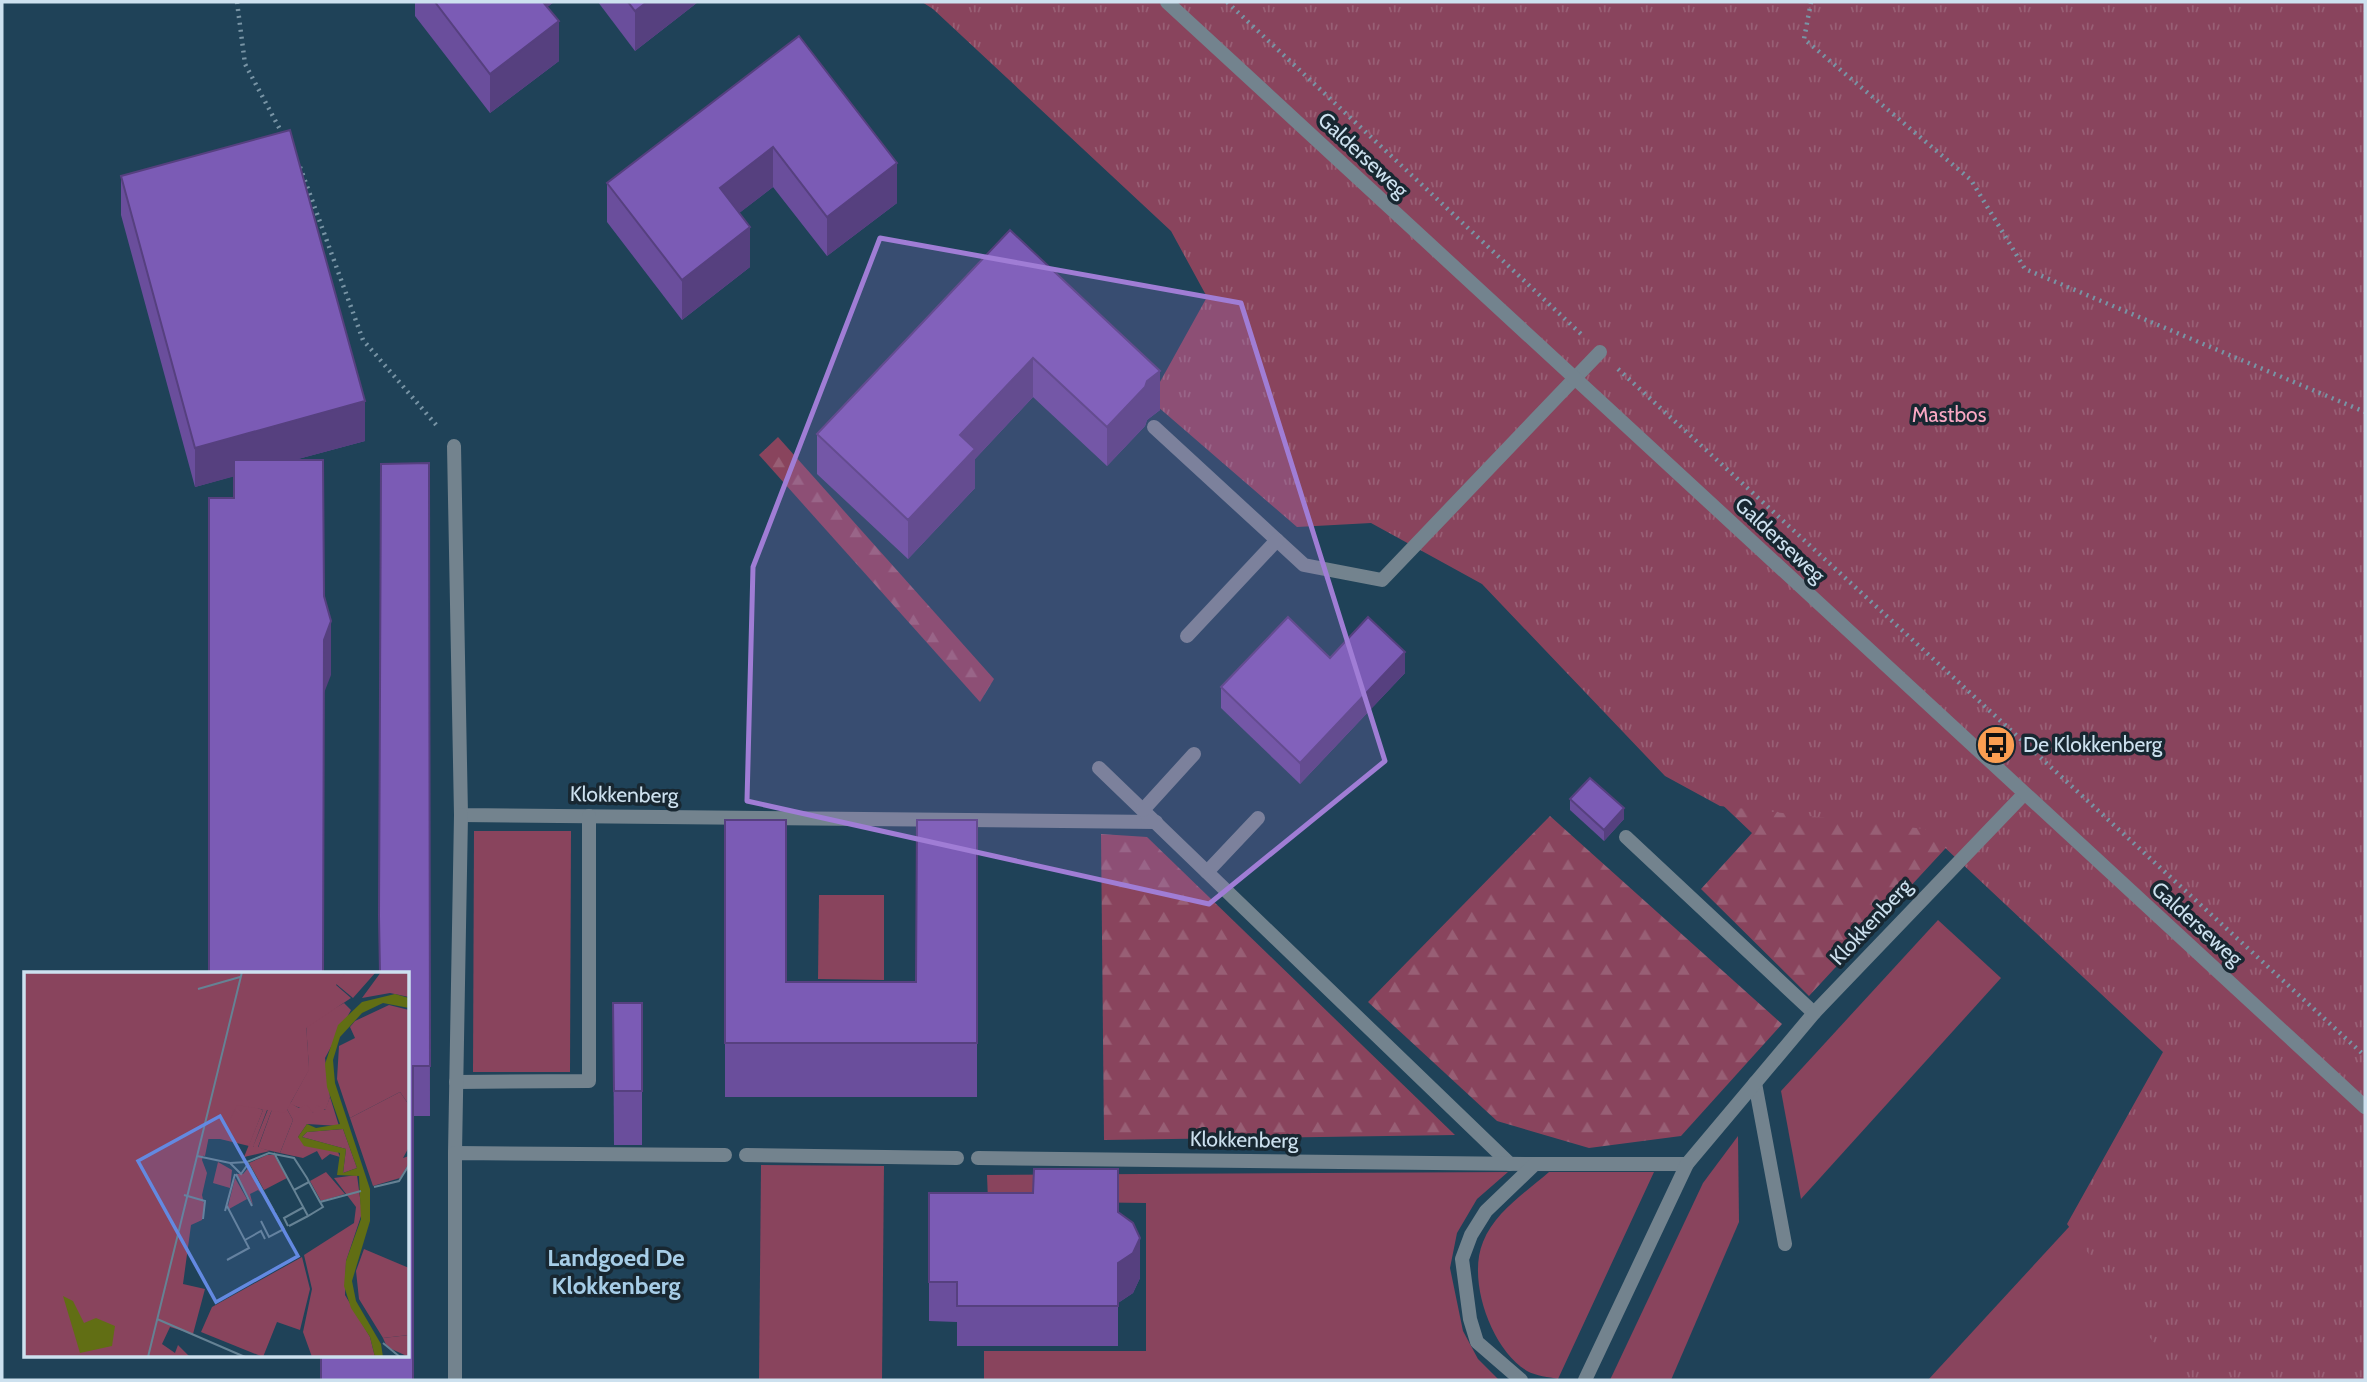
<svg xmlns="http://www.w3.org/2000/svg" width="2367" height="1382" font-family="Cabin,sans-serif">
<style>
.grass{fill:#89445d}
.forest{fill:url(#forest-firs)}
.park{fill:url(#park-tufts)}
.lines{fill:none;stroke-linecap:round;stroke-linejoin:round}
.path{stroke:#7894a5;stroke-width:4.5;stroke-dasharray:2 5;stroke-linecap:butt}
.service{stroke:#73838e;stroke-width:14}
.tertiary{stroke:#73838e;stroke-width:14}
.wall{fill:#6a4e9c}
.shaded-wall{fill:#56407f}
.building{fill:#7b5bb5;stroke:#56407f;stroke-width:2}
.marked{fill:#a07dd5;fill-opacity:0.2;stroke:#a07dd5;stroke-width:5;stroke-linejoin:round}
.labels{text-anchor:middle;stroke-width:7;stroke-linejoin:round;paint-order:stroke}
.street-label{font-size:21px;fill:#cde1ef;stroke:#182731}
.park-label{font-size:21px;fill:#f9a8c3;stroke:#182731}
.poi-label{font-size:21px;fill:#cde1ef;stroke:#182731;text-anchor:start}
.quarter-label{font-size:24px;font-weight:bold;fill:#a6cde7;stroke:#182731}
.inset-road{fill:none;stroke:#658294;stroke-width:2}
.view{fill:#6389e1;fill-opacity:0.15;stroke:#6389e1;stroke-width:3.5}
.inset-edge{fill:none;stroke:#cde1ef;stroke-width:3.5}
</style>
<defs>
<pattern id="forest-firs" width="22" height="20" patternUnits="userSpaceOnUse" patternTransform="scale(1.75)"><rect width="22" height="20" fill="#89445d"/><path d="M5 1l3.5 6h-7zM16 11l3.5 6h-7z" fill="#985f75"/></pattern>
<pattern id="park-tufts" width="24" height="20" patternUnits="userSpaceOnUse" patternTransform="scale(1.75)"><rect width="24" height="20" fill="#89445d"/><path d="M3 7l-1-3M5 7V3M7 7l1-3M15 17l-1-3M17 17v-4M19 17l1-3" fill="none" stroke="#985f75"/></pattern>
</defs>
<rect width="100%" height="100%" fill="#1f4258"/>
<g class="grass">
<path d="M 474,831 L 571,831 L 570,1072 L 473,1072 Z"/>
<path d="M 819,895 L 884,895 L 884,980 L 818,979 Z"/>
<path d="M 1938,920 L 2001,978 L 1801,1199 L 1781,1091 Z"/>
<path d="M 1738,1136 L 1739,1222 L 1671,1380 L 1610,1380 L 1703,1183 Z"/>
<path d="M 761,1165 L 884,1166 L 882,1380 L 759,1380 Z"/>
<path d="M 1508,1172 L 1477,1199 L 1457,1233 L 1450,1268 L 1463,1331 L 1478,1359 L 1499,1380 L 984,1380 L 984,1351 L 1146,1351 L 1146,1203 L 988,1201 L 987,1175 Z"/>
<path d="M 1549,1172 L 1654,1172 L 1558,1379 C 1549,1377 1536,1376 1527,1371 C 1491,1349 1467,1280 1483,1242 C 1495,1212 1525,1193 1549,1172 Z"/>
<path d="M 2080,1215 L 2204,1380 L 1928,1380 Z"/>
</g>
<g class="forest">
<path d="M 778,437 L 994,679 L 980,702 L 759,455 Z"/>
<path d="M 1444,540 L 1993,797 L 1809,996 L 1701,889 L 1752,833 Z"/>
<path d="M 1550,816 L 1782,1024 L 1681,1136 L 1589,1148 L 1497,1121 L 1368,1002 Z"/>
<path d="M 1101,834 L 1147,837 L 1455,1135 L 1104,1140 Z"/>
</g>
<path class="park" d="M 922,2 L 2365,2 L 2365,1380 L 2181,1380 L 2067,1224 L 2163,1052 L 1925,829 L 1720,806 L 1665,776 L 1482,584 L 1371,523 L 1297,527 L 1150,400 L 1207,297 L 1171,231 L 933,9 Z"/>
<g class="lines">
<g class="path">
<path d="M 237,2 L 245,64 L 283,135"/>
<path d="M 1227,2 L 1581,334"/>
<path d="M 1811,2 L 1804,39 L 1971,180 L 2025,269 L 2365,412"/>
<path d="M 300,167 L 363,340 L 438,427"/>
<path d="M 1618,369 L 2365,1056"/>
</g>
<g class="service">
<path d="M 1154,427 L 1304,565 L 1382,580 L 1600,352"/>
<path d="M 454,446 L 461,815 L 1156,822"/>
<path d="M 1187,636 L 1277,540"/>
<path d="M 1099,768 L 1510,1164"/>
<path d="M 1143,810 L 1194,754"/>
<path d="M 1626,837 L 1814,1013"/>
<path d="M 1207,872 L 1258,818"/>
<path d="M 456,1082 L 589,1081 L 589,816"/>
<path d="M 1755,1083 L 1785,1244"/>
<path d="M 455,1153 L 461,815"/>
<path d="M 746,1155 L 957,1158"/>
<path d="M 978,1158 L 1535,1164"/>
<path d="M 455,1380 L 455,1153 L 725,1155"/>
<path d="M 1521,1380 L 1477,1342 L 1470,1319 L 1462,1259 L 1471,1235 L 1486,1211 L 1535,1164 L 1687,1164"/>
<path d="M 1585,1380 L 1687,1164 L 1814,1013 L 2024,794"/>
</g>
<path class="tertiary" d="M 1167,2 L 2365,1107"/>
</g>
<g class="wall">
<path d="M 415,2 L 554,2 L 547,7 L 559,61 L 490,113 L 415,16 Z"/>
<path d="M 598,2 L 698,2 L 635,51 Z"/>
<path d="M 799,36 L 897,203 L 827,256 L 773,187 L 739,213 L 750,267 L 682,320 L 607,222 L 607,183 Z"/>
<path d="M 121,176 L 365,441 L 294,460 L 324,596 L 331,675 L 234,498 L 234,476 L 195,487 L 121,215 Z"/>
<path d="M 1010,230 L 1160,410 L 1147,420 L 1145,426 L 1107,466 L 1033,397 L 975,459 L 975,488 L 908,559 L 817,474 L 817,434 Z"/>
<path d="M 429,463 L 430,1116 L 413,1116 L 408,974 L 379,974 L 381,464 Z"/>
<path d="M 1330,658 L 1405,673 L 1300,784 L 1221,708 L 1221,687 Z"/>
<path d="M 1570,799 L 1624,819 L 1604,841 L 1570,810 Z"/>
<path d="M 725,820 L 786,982 L 916,982 L 977,820 L 977,1097 L 725,1097 Z"/>
<path d="M 613,1003 L 642,1003 L 642,1145 L 614,1145 Z"/>
<path d="M 929,1193 L 1118,1212 L 1140,1278 L 1133,1293 L 1118,1303 L 1118,1346 L 957,1346 L 957,1322 L 929,1321 Z"/>
</g>
<g class="shaded-wall">
<path d="M 528,2 L 554,2 L 528,22 Z"/>
<path d="M 647,2 L 698,2 L 635,51 L 635,11 Z"/>
<path d="M 559,21 L 559,61 L 490,113 L 490,74 Z"/>
<path d="M 773,147 L 773,187 L 720,228 L 720,188 Z"/>
<path d="M 897,163 L 897,203 L 827,256 L 827,217 Z"/>
<path d="M 750,227 L 750,267 L 682,320 L 682,280 Z"/>
<path d="M 1033,358 L 1033,397 L 975,459 L 975,488 L 908,559 L 908,520 L 960,435 Z"/>
<path d="M 1160,371 L 1160,410 L 1147,420 L 1145,426 L 1107,466 L 1107,427 L 1147,381 Z"/>
<path d="M 365,401 L 365,441 L 195,487 L 195,448 Z"/>
<path d="M 331,621 L 331,675 L 324,693 L 324,640 Z"/>
<path d="M 1405,652 L 1405,673 L 1300,784 L 1300,763 Z"/>
<path d="M 1624,808 L 1624,819 L 1604,841 L 1604,830 Z"/>
<path d="M 1140,1238 L 1140,1278 L 1133,1293 L 1118,1303 L 1118,1346 L 1118,1263 Z"/>
</g>
<g class="building">
<path d="M 435,2 L 543,2 L 559,21 L 490,74 Z"/>
<path d="M 628,2 L 647,2 L 635,11 Z"/>
<path d="M 799,36 L 897,163 L 827,217 L 773,147 L 720,188 L 750,227 L 682,280 L 607,183 Z"/>
<path d="M 290,130 L 365,401 L 195,448 L 121,176 Z"/>
<path d="M 1010,230 L 1160,371 L 1147,381 L 1145,387 L 1107,427 L 1033,358 L 960,435 L 975,449 L 908,520 L 817,434 Z"/>
<path d="M 234,460 L 323,460 L 324,596 L 331,621 L 324,640 L 323,974 L 209,974 L 209,498 L 234,498 Z"/>
<path d="M 429,463 L 430,1066 L 413,1066 L 413,1380 L 321,1380 L 321,1356 L 408,1356 L 408,974 L 380,974 L 379,916 L 381,464 Z"/>
<path d="M 1288,617 L 1330,658 L 1368,617 L 1405,652 L 1300,763 L 1221,687 Z"/>
<path d="M 1590,778 L 1624,808 L 1604,830 L 1570,799 Z"/>
<path d="M 725,820 L 786,820 L 786,982 L 916,982 L 917,820 L 977,820 L 977,1043 L 725,1043 Z"/>
<path d="M 613,1003 L 642,1003 L 642,1091 L 614,1091 Z"/>
<path d="M 1034,1169 L 1118,1169 L 1118,1212 L 1133,1223 L 1140,1238 L 1133,1253 L 1118,1263 L 1118,1306 L 957,1306 L 957,1282 L 929,1282 L 929,1193 L 1033,1193 Z"/>
</g>
<path class="marked" d="M 880,238 L 1241,303 L 1385,761 L 1209,904 L 747,801 L 753,567 Z"/>
<defs>
<g id="bus-disc" transform="scale(2.0125)"><circle r="9.5" fill="#fb9e51" stroke="#182731"/><path d="M-5-6H5V4H4V6H2V4H-2V6H-4V4H-5ZM-3.5-4V0h7V-4ZM-3.5 1.2v1.5H-2V1.2ZM2 1.2v1.5H3.5V1.2Z" fill="#111"/></g>
</defs>
<g fill-rule="evenodd">
<use href="#bus-disc" x="1996" y="745"/>
</g>
<g class="labels">
<g class="street-label">
<text transform="translate(1363 155) rotate(43)" y="7">Galderseweg</text>
<text transform="translate(1780 540) rotate(43)" y="7">Galderseweg</text>
<text transform="translate(624 795) rotate(1)" y="7">Klokkenberg</text>
<text transform="translate(1871 922) rotate(-47)" y="7">Klokkenberg</text>
<text transform="translate(2197 924) rotate(42)" y="7">Galderseweg</text>
<text transform="translate(1244 1140) rotate(1)" y="7">Klokkenberg</text>
</g>
<g class="park-label">
<text x="1949" y="422">Mastbos</text>
</g>
<g class="poi-label">
<text x="2023" y="752">De Klokkenberg</text>
</g>
<g class="quarter-label">
<text x="616" y="1266">Landgoed De<tspan x="616" dy="28">Klokkenberg</tspan></text>
</g>
</g>
<g transform="translate(24 972)">
<rect width="385" height="385" fill="#1f4258"/>
<path d="M 321,0 L 352,0 L 329,26 L 311,11 ZM 357,0 L 385,0 L 385,25 L 366,21 L 338,26 ZM 320,31 L 327,38 L 301,86 L 306,125 L 302,137 L 289,141 L 266,132 L 285,97 L 282,52 ZM 365,33 L 385,38 L 385,133 L 376,120 L 326,146 L 313,107 L 315,74 L 331,66 L 326,55 L 331,49 ZM 254,121 L 269,148 L 256,181 L 234,176 ZM 213,128 L 239,138 L 225,174 L 196,167 ZM 243,183 L 250,183 L 263,206 L 240,218 L 225,191 ZM 225,195 L 242,226 L 234,218 L 226,222 L 229,233 L 212,202 L 219,202 ZM 302,200 L 321,222 L 297,229 L 286,209 ZM 333,203 L 338,241 L 322,289 L 321,323 L 346,365 L 351,385 L 288,385 L 279,360 L 288,317 L 280,283 L 330,251 L 332,235 L 310,206 ZM 340,277 L 385,296 L 385,363 L 359,366 L 335,327 L 332,299 ZM 278,285 L 286,317 L 276,358 L 253,350 L 239,385 L 177,360 L 188,335 Z" fill="#89445d"/>
<path d="M 219,0 L 273,59 L 229,175 L 291,19 L 282,52 L 285,97 L 266,131 L 275,136 L 283,133 L 289,141 L 293,133 L 301,138 L 306,125 L 315,154 L 283,152 L 274,165 L 285,174 L 314,180 L 316,185 L 306,182 L 298,188 L 293,179 L 279,186 L 256,181 L 269,148 L 254,121 L 234,175 L 246,179 L 220,185 L 239,138 L 213,128 L 185,164 L 181,184 L 174,183 ZM 376,120 L 385,133 L 385,175 L 379,186 L 385,184 L 385,191 L 376,206 L 349,214 L 326,146 ZM 319,157 L 333,196 L 319,201 L 322,177 L 278,165 L 283,160 ZM 194,190 L 208,198 L 206,216 L 189,211 ZM 211,206 L 223,227 L 205,237 L 204,234 ZM 385,363 L 385,385 L 363,375 L 359,366 Z" fill="#89445d"/>
<path d="M 0,0 L 322,0 L 312,13 L 327,26 L 282,56 L 285,98 L 261,141 L 213,133 L 197,167 L 183,167 L 178,188 L 183,201 L 178,223 L 181,236 L 178,248 L 167,253 L 159,312 L 181,317 L 169,362 L 146,355 L 138,372 L 151,381 L 154,373 L 166,385 L 0,385 Z" fill="#89445d"/>
<path d="M 371,22 L 385,26 L 385,36 L 359,31 L 338,41 L 316,65 L 309,88 L 311,111 L 346,217 L 346,249 L 328,309 L 332,329 L 357,372 L 359,385 L 351,385 L 346,365 L 327,336 L 320,314 L 322,289 L 337,247 L 335,204 L 313,203 L 316,181 L 280,174 L 274,165 L 283,152 L 292,156 L 316,152 L 303,115 L 301,92 L 314,53 L 338,30 ZM 319,157 L 333,196 L 319,201 L 322,177 L 278,165 L 283,160 ZM 39,324 L 49,329 L 60,351 L 72,346 L 91,354 L 88,374 L 56,381 Z" fill="#616e14" fill-rule="evenodd"/>
<path class="inset-road" d="M 174,17 L 216,5M 250,181 L 270,218M 173,184 L 206,191 L 223,190 L 245,181 L 270,186 L 283,206 L 285,210 L 296,230 L 299,235 L 284,244 L 270,218 L 285,210M 223,190 L 250,239M 206,191 L 217,202 L 224,192M 212,202 L 228,234M 350,215 L 375,209 L 385,193M 160,223 L 181,229 L 179,247M 296,230 L 337,219M 203,234 L 225,276 L 203,288M 201,239 L 211,202M 237,249 L 245,265 L 260,257 L 251,241M 264,254 L 260,246 L 280,235M 265,254 L 284,244M 221,268 L 237,259 L 241,267M 133,347 L 221,385M 359,371 L 376,385M 124,385 L 218,0"/>
<path class="view" d="M 196,144 L 274,284 L 192,330 L 114,189 Z"/>
<rect width="385" height="385" class="inset-edge"/>
</g>
<rect width="2367" height="1382" fill="none" stroke="#cde1ef" stroke-width="7"/>
</svg>
